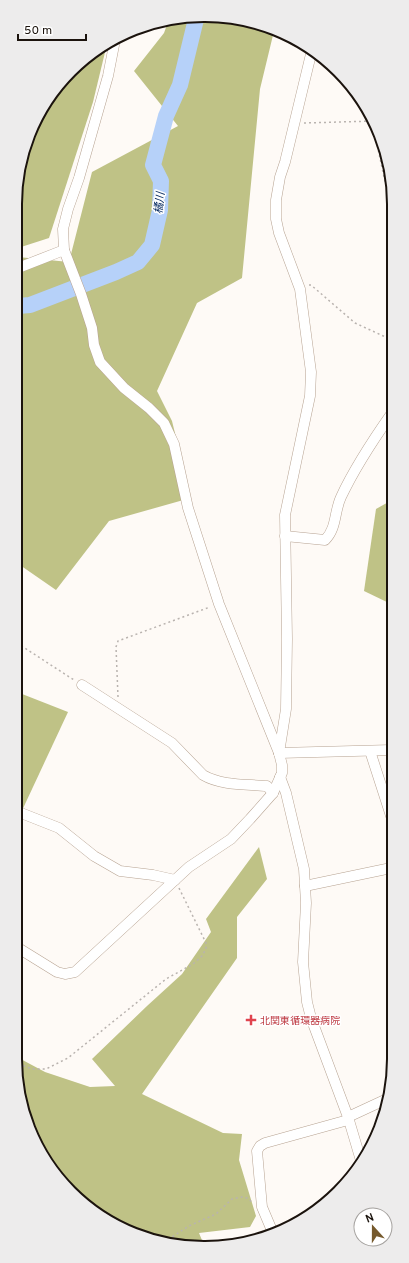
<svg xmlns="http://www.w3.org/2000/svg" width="409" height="1263" font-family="Overpass,'Noto Sans JP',sans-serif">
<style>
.forest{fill:#bfc286}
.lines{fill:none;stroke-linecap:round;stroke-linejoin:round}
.river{stroke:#b6d1f9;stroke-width:16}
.street-casing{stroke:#b7a392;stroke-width:11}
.path{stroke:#b9b3af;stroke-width:1.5;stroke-dasharray:2 3;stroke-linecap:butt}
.street{stroke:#fff;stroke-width:10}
.health-dot{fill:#e0444e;stroke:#fff;stroke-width:1.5}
.labels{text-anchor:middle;stroke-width:3;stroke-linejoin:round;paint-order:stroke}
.health-label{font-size:10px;fill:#be3a42;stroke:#fff;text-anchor:start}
.water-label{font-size:11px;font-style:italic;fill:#00265e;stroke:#fff}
.rim{fill:none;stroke:#1b130d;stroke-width:2}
</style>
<rect width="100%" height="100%" fill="#fefaf6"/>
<g class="forest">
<path d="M 169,19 L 242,19 L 274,31 L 260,89 L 242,278 L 197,303 L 157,391 L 172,421 L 183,466 L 187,499 L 109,521 L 56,590 L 17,563 L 18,257 L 69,262 L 92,172 L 178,126 L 134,71 L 164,33 Z"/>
<path d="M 107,44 L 93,102 L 49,238 L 18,248 L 19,167 L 47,99 L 99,47 Z"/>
<path d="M 392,500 L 391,604 L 364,591 L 376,509 Z"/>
<path d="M 17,692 L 68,712 L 19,817 L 16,815 Z"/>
<path d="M 259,847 L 267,879 L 237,917 L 237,958 L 142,1094 L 223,1133 L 242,1134 L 239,1160 L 256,1216 L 250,1227 L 199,1233 L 204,1245 L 180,1246 L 120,1228 L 62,1184 L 29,1131 L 15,1056 L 45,1072 L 90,1087 L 115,1086 L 92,1059 L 147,1006 L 182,974 L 211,932 L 206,919 Z"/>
</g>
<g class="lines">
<path class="river" d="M 18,306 L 30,305 L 116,272 L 138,262 L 152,245 L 160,210 L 161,181 L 153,165 L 166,116 L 180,85 L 196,19"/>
<g class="street-casing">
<g id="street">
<path d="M 18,268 L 64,250"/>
<path d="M 285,536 L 325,540 C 337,528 334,512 341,497 C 355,467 373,440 392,413"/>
<path d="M 82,685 L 172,743 L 203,775 C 222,786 246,784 267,786 L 273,793"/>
<path d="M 370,751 L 391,816"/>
<path d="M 279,753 L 286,709 L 287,639 L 285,515 L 310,396 L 311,372 L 300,289 L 279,233 L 276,219 L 276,200 L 280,177 L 285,162 L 312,50"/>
<path d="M 279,753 L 391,750"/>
<path d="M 280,777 L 286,793 L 304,869 L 306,903 L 303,962 L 307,1002 L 311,1018 L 348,1117 L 362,1164"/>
<path d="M 16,811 L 59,828 L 94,856 L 120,871 L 153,875 L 175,880"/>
<path d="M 305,886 L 391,868"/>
<path d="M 15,946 L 57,972 L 65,974 L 75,972 L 189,867 L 231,839 L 250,819 L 273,793 L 282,773 L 282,765 L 279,753 L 219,604 L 188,508 L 174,444 L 164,423 L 149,408 L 124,388 L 100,362 L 94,345 L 92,328 L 81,294 L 64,250 L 63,229 L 68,209 L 79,178 L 108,76 L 115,40"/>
<path d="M 348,1117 L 389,1098"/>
<path d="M 273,1233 L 262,1207 L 257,1151 L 260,1146 L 265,1143 L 348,1120"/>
</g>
</g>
<g class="path">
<path d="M 372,121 L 392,214"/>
<path d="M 304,123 L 375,121"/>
<path d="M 309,285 L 311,285 L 355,323 L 392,340"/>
<path d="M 17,643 L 74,680"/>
<path d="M 118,697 L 116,647 L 118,641 L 210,607"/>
<path d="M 15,1060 L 26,1067 L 34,1069 L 46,1069 L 68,1058 L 166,979 L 193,964 L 202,956 L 206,949 L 206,943 L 179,888"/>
<path d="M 164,1242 L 189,1226 L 216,1214 L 232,1199 L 242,1197 L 247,1198 L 252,1202"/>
</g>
<use href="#street" class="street"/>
</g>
<path class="health-dot" d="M249 1014h4v4h4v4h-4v4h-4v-4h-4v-4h4z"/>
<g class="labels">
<g class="health-label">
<text x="260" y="1024">北関東循環器病院</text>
</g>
<g class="water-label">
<text transform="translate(159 203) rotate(-84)" y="4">橘川</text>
</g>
</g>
<path d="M0 0H409V1263H0ZM204 22H205A182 182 0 0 1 387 204V1059A182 182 0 0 1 205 1241H204A182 182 0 0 1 22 1059V204A182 182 0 0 1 204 22Z" fill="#edecec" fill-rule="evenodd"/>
<path class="rim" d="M204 22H205A182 182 0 0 1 387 204V1059A182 182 0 0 1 205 1241H204A182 182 0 0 1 22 1059V204A182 182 0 0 1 204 22Z"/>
<g transform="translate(373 1227) rotate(339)"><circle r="19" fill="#ffffff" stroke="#a4a19e"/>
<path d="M0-3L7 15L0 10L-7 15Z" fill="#75592c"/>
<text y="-6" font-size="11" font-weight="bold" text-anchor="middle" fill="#1b130d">N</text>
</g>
<path d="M18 34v6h68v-6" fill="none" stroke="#1b130d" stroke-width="2"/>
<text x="24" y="34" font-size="12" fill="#1b130d" stroke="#ffffff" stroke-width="3" paint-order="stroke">50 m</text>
</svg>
